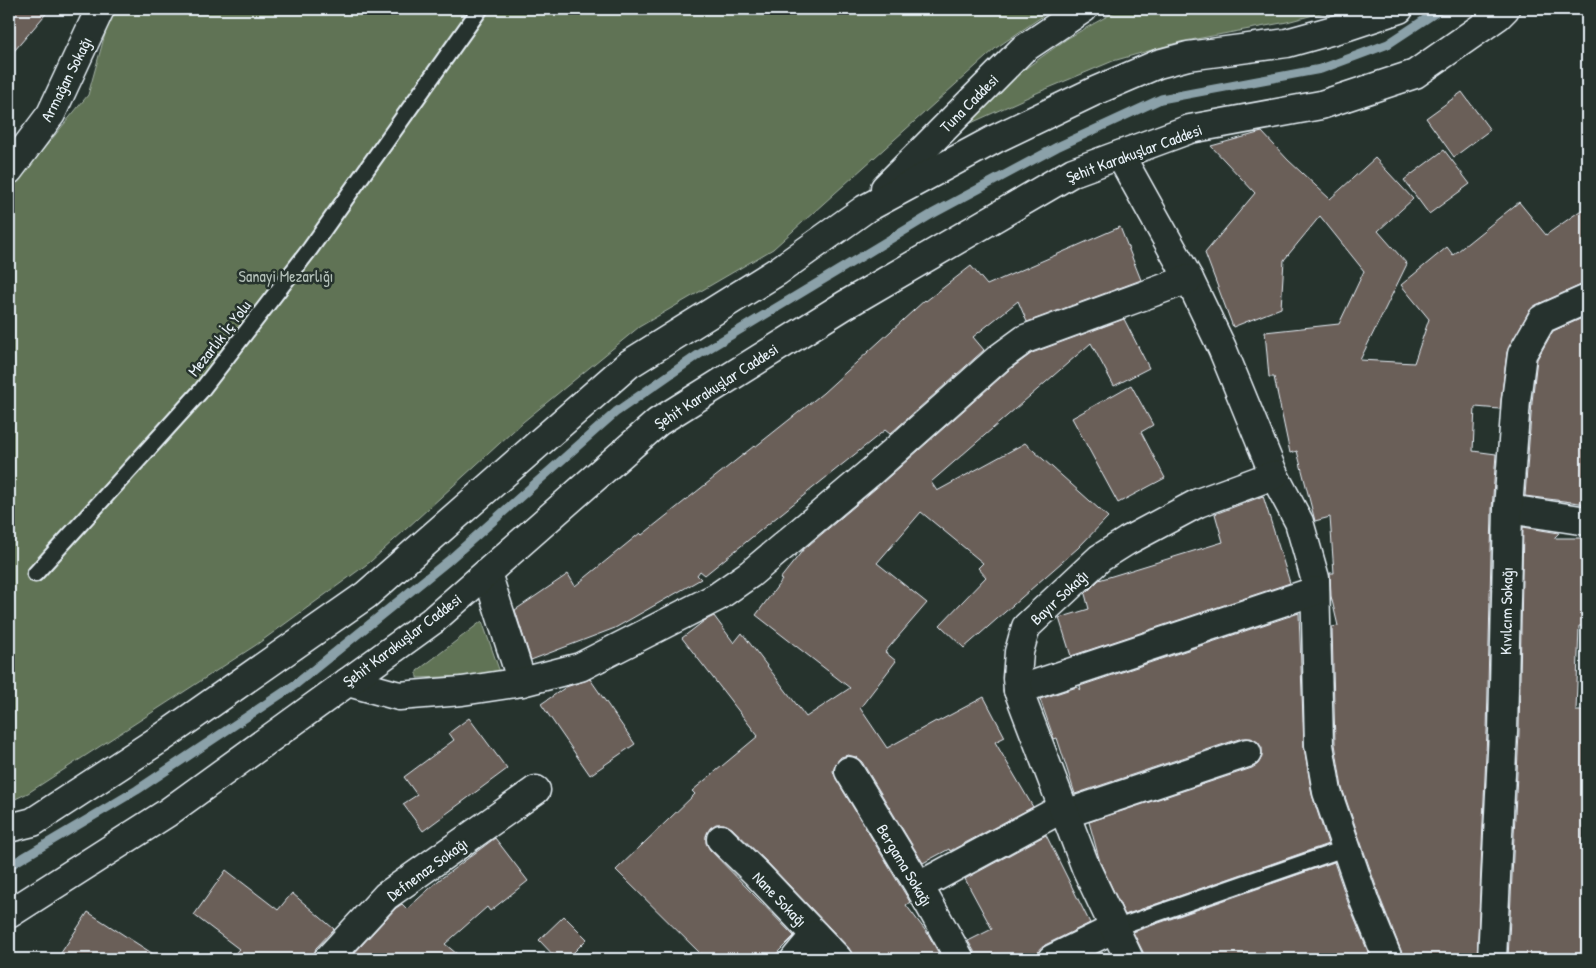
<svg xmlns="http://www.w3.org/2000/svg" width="1596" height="968" font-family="'Patrick Hand',sans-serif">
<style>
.green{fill:#617355;stroke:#a4b2a6}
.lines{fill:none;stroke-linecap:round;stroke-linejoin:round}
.stream{stroke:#8ba1a9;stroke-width:9}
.building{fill:#6b5e59;stroke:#e8f1f8}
.lane-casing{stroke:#e8f1f8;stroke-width:19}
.street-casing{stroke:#e8f1f8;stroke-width:31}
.secondary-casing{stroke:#e8f1f8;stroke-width:31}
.lane{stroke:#26332d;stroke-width:15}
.street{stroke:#26332d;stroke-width:28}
.secondary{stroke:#26332d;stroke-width:28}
.labels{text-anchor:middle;stroke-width:5;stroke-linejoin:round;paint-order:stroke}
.street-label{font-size:16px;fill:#e8f1f8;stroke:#26332d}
.park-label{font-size:16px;fill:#b2bfb7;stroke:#26332d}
</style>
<rect width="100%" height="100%" fill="#26332d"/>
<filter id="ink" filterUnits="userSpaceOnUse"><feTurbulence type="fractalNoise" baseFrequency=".02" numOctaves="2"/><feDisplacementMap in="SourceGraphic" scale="10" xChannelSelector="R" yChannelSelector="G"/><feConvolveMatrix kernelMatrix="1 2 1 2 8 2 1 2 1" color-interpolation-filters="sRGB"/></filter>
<g filter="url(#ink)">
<g class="green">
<path d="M 112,9 L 1053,9 L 996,48 L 773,249 L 639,327 L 523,422 L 370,562 L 256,645 L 28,793 L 9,802 L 9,191 L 88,95 Z"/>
<path d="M 1120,9 L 1336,9 L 1287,22 L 1180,42 L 1113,61 L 1039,92 L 969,124 L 1015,76 L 1068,38 Z"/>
<path d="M 482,621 L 501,675 L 417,678 L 417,671 Z"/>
</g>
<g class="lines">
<path class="stream" d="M 9,866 L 137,790 L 296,684 L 448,561 L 616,412 L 698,355 L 932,214 L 1057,147 L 1161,99 L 1321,69 L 1388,44 L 1441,9"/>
</g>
<g class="building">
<path d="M 9,9 L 50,9 L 9,57 Z"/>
<path d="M 1462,92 L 1490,130 L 1454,157 L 1426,118 Z"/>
<path d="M 1262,132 L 1288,160 L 1330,199 L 1375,158 L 1413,199 L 1378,231 L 1407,264 L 1360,360 L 1414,363 L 1429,319 L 1401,285 L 1447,247 L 1453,255 L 1519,202 L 1546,235 L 1587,206 L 1587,284 L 1581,285 L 1536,305 L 1529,311 L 1507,352 L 1500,409 L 1475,407 L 1473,451 L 1496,454 L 1492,509 L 1487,731 L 1477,959 L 1403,959 L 1402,953 L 1380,898 L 1342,788 L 1335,744 L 1332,627 L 1338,626 L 1331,596 L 1330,573 L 1334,573 L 1330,517 L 1315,521 L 1297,451 L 1290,453 L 1274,377 L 1269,377 L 1265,332 L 1339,324 L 1364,271 L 1320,216 L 1284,260 L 1281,308 L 1233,327 L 1205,253 L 1255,193 L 1211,146 Z"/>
<path d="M 1444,150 L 1470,184 L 1429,214 L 1404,180 Z"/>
<path d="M 1120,227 L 1141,280 L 1027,322 L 1018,301 L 973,337 L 984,350 L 890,434 L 885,430 L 705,575 L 700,571 L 697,575 L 701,579 L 615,628 L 531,660 L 515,610 L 568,574 L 575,586 L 640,533 L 642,535 L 754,446 L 755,447 L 823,393 L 925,300 L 926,301 L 971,266 L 987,285 Z"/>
<path d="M 1587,316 L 1587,504 L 1525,496 L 1532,402 L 1537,359 L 1553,331 Z"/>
<path d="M 1124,319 L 1149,368 L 1114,386 L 1091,343 L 931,482 L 937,491 L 1025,443 L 1108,517 L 1078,548 L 964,648 L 940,625 L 986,577 L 978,568 L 983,563 L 921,512 L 877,563 L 927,603 L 885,652 L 896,661 L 860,708 L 887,748 L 936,721 L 937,722 L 984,697 L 1005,737 L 995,742 L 1033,807 L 950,851 L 949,849 L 923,863 L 862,762 L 856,757 L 848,755 L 841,757 L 836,763 L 833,771 L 836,779 L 910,902 L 906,905 L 928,934 L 942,959 L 853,959 L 849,948 L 768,863 L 732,828 L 724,824 L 716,824 L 710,828 L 706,836 L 706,843 L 710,850 L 794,936 L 771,959 L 706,959 L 616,870 L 695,794 L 692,791 L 758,736 L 682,638 L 704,621 L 714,616 L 734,643 L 742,633 L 806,717 L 850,688 L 756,615 L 782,580 L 780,579 L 803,550 L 882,483 L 1009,370 L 1032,353 Z"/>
<path d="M 1131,385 L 1153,425 L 1141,432 L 1165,478 L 1118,503 L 1072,418 Z"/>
<path d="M 1263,496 L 1290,583 L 1071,656 L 1059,618 L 1089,609 L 1085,594 L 1099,580 L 1223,542 L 1215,514 Z"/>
<path d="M 1523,527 L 1559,533 L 1554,538 L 1587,538 L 1587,578 L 1584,626 L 1579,626 L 1576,711 L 1586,711 L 1585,755 L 1587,755 L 1587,800 L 1583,800 L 1583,868 L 1585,868 L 1581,959 L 1508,959 L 1519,733 Z"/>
<path d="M 1299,613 L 1304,747 L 1312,795 L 1328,844 L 1125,915 L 1100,862 L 1089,822 L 1252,768 L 1258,764 L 1262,757 L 1262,748 L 1258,742 L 1251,738 L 1242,738 L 1075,794 L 1057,738 L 1054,739 L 1040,699 L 1077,687 L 1081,690 L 1080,686 Z"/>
<path d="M 590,679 L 635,744 L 590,775 L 541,704 L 566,687 Z"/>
<path d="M 469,718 L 507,769 L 423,831 L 403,804 L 417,795 L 404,777 L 454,740 L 449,733 Z"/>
<path d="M 1046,835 L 1090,923 L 1045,945 L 1039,951 L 1037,959 L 976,959 L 974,951 L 968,941 L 992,929 L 965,879 Z"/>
<path d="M 495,838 L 528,881 L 490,911 L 487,907 L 445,944 L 463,959 L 349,959 L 396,908 L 402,904 L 407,909 L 439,880 Z"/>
<path d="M 1334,862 L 1350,908 L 1371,959 L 1144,959 L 1143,952 L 1133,932 Z"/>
<path d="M 226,870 L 278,910 L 292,893 L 334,929 L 316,948 L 313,959 L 230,959 L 239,949 L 194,915 Z"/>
<path d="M 88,912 L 161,959 L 57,959 Z"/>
<path d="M 564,916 L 587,939 L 567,959 L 557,959 L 539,940 Z"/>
</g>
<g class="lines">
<g class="lane-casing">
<g id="lane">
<path d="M 35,574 L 200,392 L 310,249 L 480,9"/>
<path d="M 1115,928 L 1346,848"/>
</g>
</g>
<g class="street-casing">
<g id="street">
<path d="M 1120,155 L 1189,279 L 1222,348 L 1274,475 L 1299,522 L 1315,578 L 1319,745 L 1327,792 L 1365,903 L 1388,959"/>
<path d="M 9,170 L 51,114 L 100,9"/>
<path d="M 1508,509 L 1587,521"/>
<path d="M 487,573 L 522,682"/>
<path d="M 348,682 L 399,696 L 462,691 L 522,682 L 580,667 L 717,597 L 750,574 L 872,471 L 999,358 L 1025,339 L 1189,279"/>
<path d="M 1018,690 L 1315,591"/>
<path d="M 849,771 L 919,886 L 960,959"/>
<path d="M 1065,814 L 1247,753"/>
<path d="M 721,839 L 757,874 L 838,959"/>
<path d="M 919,886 L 1063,808"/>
<path d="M 328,959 L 386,896 L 536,790"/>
<path d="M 795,959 L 815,935"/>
<path d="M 1052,959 L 1115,928"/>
<path d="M 1129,959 L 1086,868 L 1018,690 L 1017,678 L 1019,652 L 1026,627 L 1100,558 L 1127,541 L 1198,503 L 1274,475"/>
<path d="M 1492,959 L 1503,732 L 1508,509 L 1516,400 L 1522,354 L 1542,319 L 1587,299"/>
</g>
</g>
<g class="secondary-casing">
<g id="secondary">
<path d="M 885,188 L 1022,50 L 1083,9"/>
<path d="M 9,828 L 33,822 L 163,737 L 366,595 L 629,364 L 778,271 L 865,209 L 995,139 L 1095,91 L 1158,64 L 1188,56 L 1287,43 L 1348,26 L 1399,9"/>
<path d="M 9,914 L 167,813 L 432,621 L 658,422 L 845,305 L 1073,172 L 1190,129 L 1321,105 L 1415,74 L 1498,16 L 1505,9"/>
</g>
</g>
<use href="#lane" class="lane"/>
<use href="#street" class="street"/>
<use href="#secondary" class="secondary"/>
</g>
</g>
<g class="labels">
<g class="street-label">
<text transform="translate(66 79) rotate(-63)" y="6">Armağan Sokağı</text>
<text transform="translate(969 103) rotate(-45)" y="6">Tuna Caddesi</text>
<text transform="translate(1134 153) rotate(-20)" y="6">Şehit Karakuşlar Caddesi</text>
<text transform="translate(219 338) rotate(-52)" y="6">Mezarlık İç Yolu</text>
<text transform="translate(716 386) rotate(-33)" y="6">Şehit Karakuşlar Caddesi</text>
<text transform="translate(1059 597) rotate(-43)" y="6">Bayır Sokağı</text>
<text transform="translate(1506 611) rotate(-89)" y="6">Kıvılcım Sokağı</text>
<text transform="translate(402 640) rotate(-37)" y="6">Şehit Karakuşlar Caddesi</text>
<text transform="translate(905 865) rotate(59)" y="6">Bergama Sokağı</text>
<text transform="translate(427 869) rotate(-36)" y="6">Defnenaz Sokağı</text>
<text transform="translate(780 899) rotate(46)" y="6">Nane Sokağı</text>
</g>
<g class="park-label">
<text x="286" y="282">Sanayi Mezarlığı</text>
</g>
</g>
<rect width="1596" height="968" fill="none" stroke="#26332d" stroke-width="30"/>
<rect x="15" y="15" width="1566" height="938" fill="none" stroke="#e8f1f8" stroke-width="2" filter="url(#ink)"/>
</svg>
